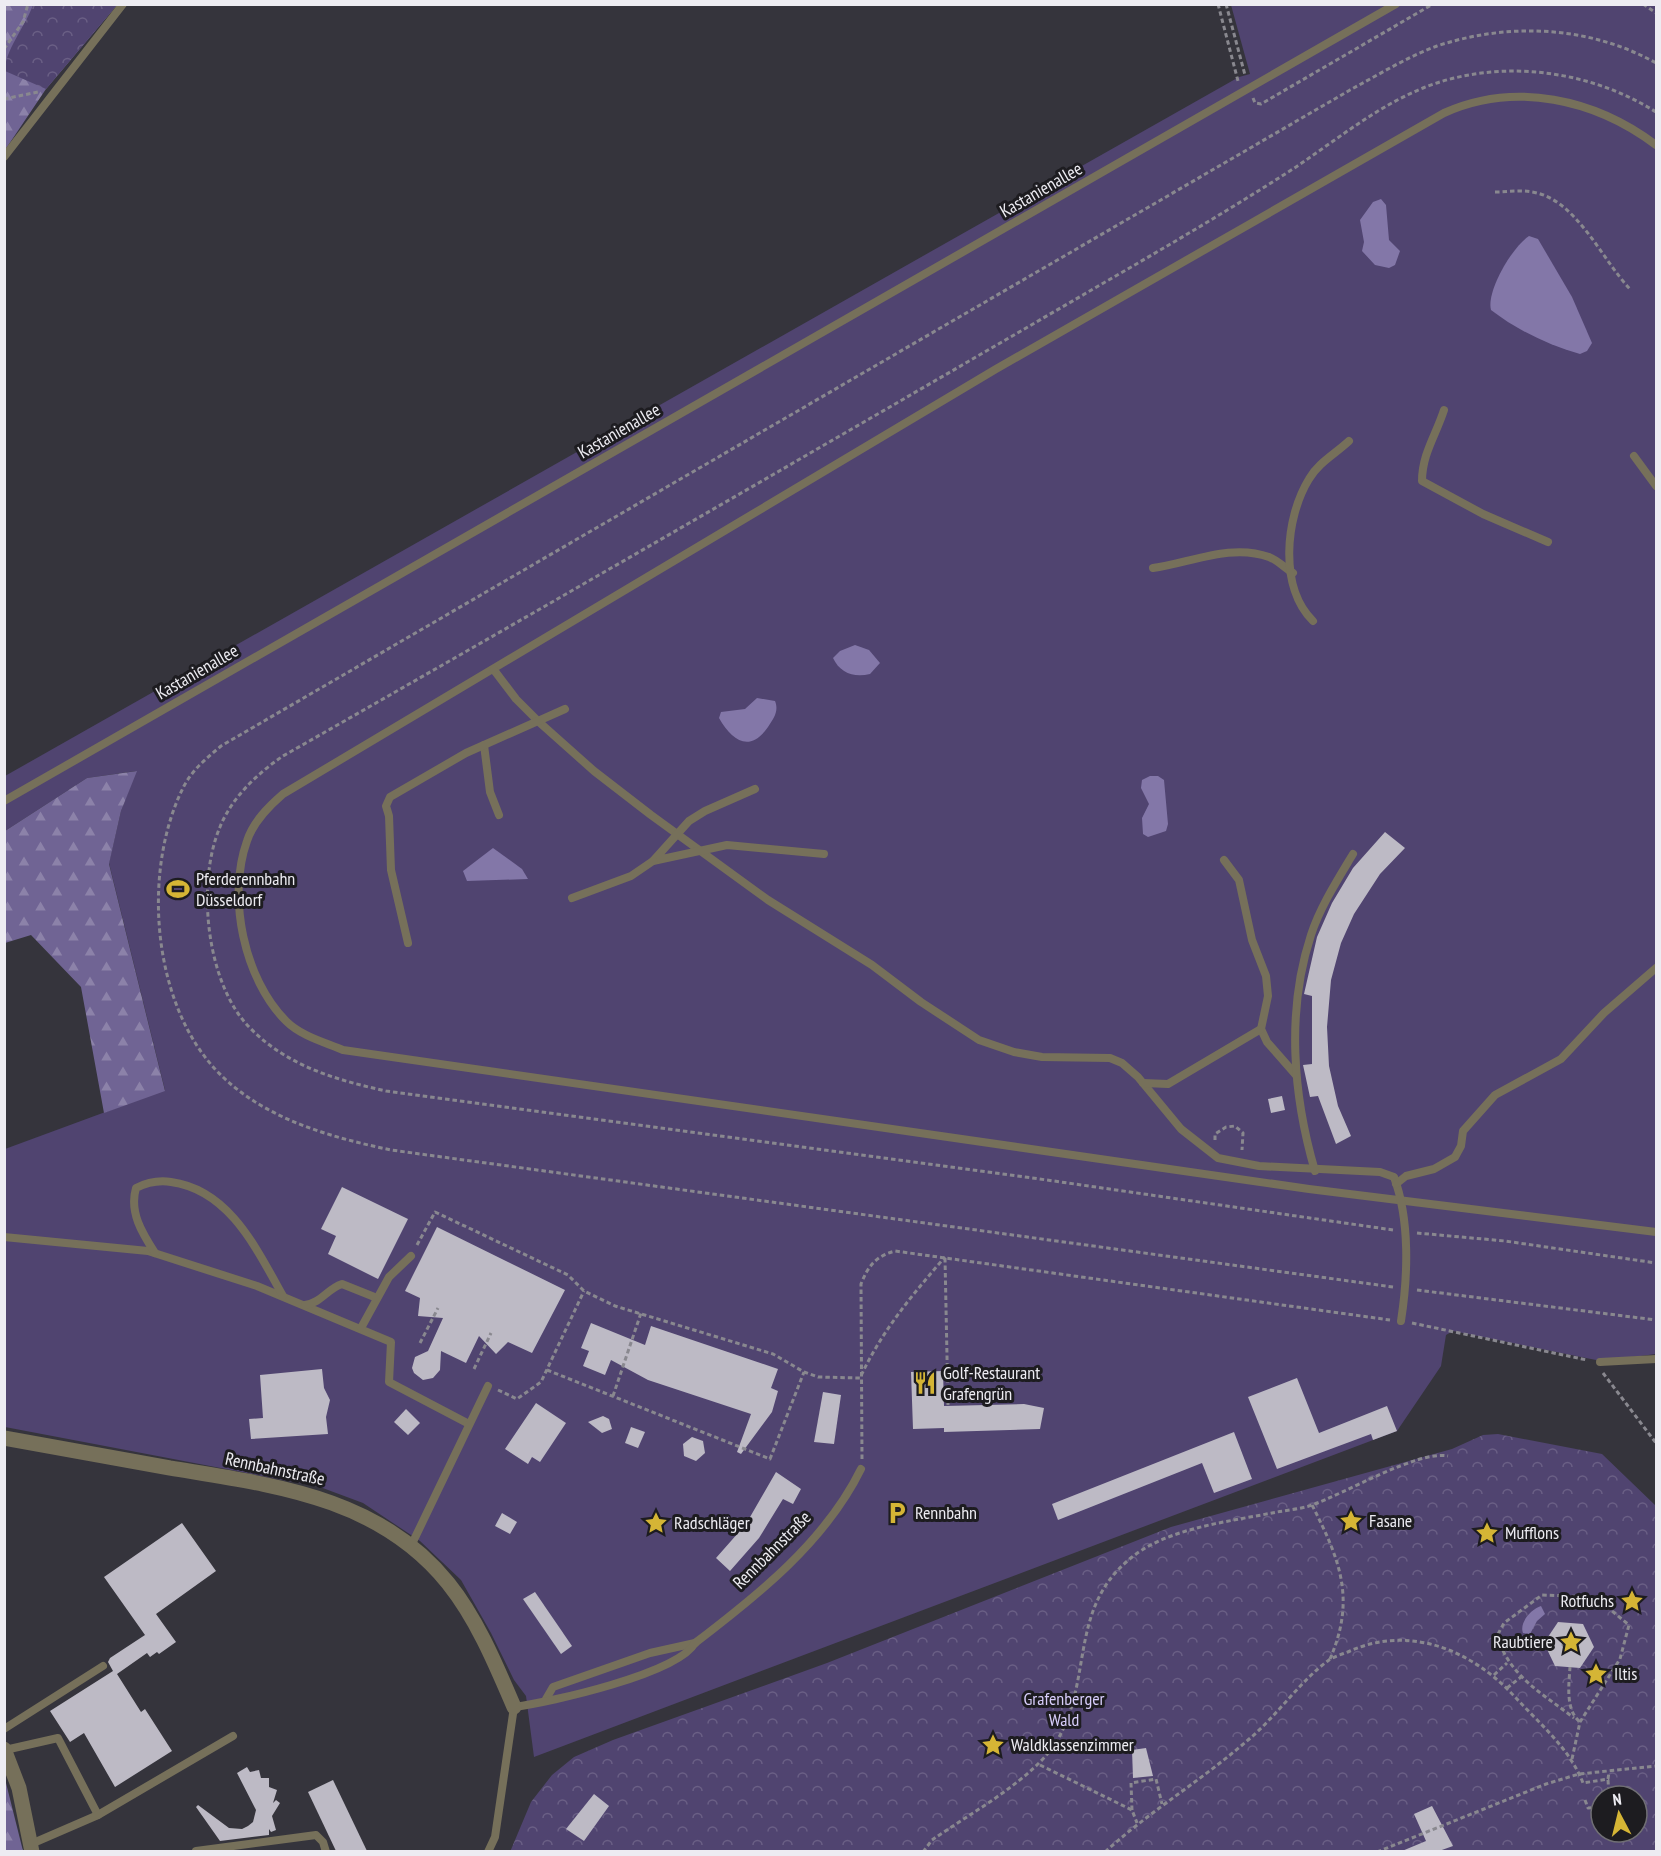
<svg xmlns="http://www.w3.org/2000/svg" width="1661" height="1856" font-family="'PT Sans Narrow',sans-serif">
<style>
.grass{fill:#504470}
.forest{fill:url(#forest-firs)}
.park{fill:url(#park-crowns);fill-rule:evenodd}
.water{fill:#8377a8}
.building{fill:#bdbac5}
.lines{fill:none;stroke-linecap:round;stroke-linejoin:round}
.path{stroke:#89888f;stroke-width:3;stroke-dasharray:4.5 3;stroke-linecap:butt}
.service{stroke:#76705a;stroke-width:8}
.minor{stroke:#76705a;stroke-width:15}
.tertiary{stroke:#76705a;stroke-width:15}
.labels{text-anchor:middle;stroke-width:6;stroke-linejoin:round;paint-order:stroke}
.street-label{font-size:18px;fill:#edecf2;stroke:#1d1c20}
.poi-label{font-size:18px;fill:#edecf2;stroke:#1d1c20;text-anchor:start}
.park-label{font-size:18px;fill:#d8cefb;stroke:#1d1c20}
</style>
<defs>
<pattern id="forest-firs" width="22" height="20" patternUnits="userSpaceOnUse" patternTransform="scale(1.5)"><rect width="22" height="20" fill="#706494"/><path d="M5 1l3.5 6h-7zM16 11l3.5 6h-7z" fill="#8c82a9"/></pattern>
<pattern id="park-crowns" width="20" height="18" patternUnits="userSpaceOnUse" patternTransform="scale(1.5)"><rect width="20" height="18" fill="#504470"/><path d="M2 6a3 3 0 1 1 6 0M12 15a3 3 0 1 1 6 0" fill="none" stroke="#6a5f85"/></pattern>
</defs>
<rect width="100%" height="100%" fill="#35343c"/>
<path class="grass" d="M 1231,5 L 1656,5 L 1656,1354 L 1601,1361 L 1453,1331 L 1446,1335 L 1441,1366 L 1397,1431 L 534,1757 L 526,1696 L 514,1680 L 491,1633 L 461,1580 L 420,1541 L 363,1503 L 320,1487 L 5,1427 L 5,1149 L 165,1090 L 109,863 L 121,811 L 136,771 L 87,778 L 5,831 L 5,776 L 1239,77 L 1250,74 Z"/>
<g class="forest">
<path d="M 5,5 L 117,5 L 46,89 L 5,150 Z"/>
<path d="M 137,771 L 121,811 L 109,864 L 165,1091 L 104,1113 L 81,987 L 31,935 L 5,943 L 5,831 L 87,778 Z"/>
<path d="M 4,1775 L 23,1851 L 5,1851 Z"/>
</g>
<g class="park">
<path d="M 33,5 L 117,5 L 46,89 L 5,71 C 4,52 26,25 33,5 Z"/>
<path d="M 1498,1434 L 1602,1454 L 1656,1506 L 1656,1851 L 510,1852 L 531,1802 L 552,1775 L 574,1757 L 613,1740 L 827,1663 L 1171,1527 L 1452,1449 L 1483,1435 ZM 1601,1796 L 1637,1796 L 1637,1832 L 1601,1832 Z"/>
</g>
<g class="water">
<path d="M 1381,199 L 1386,205 L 1389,240 L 1400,251 L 1395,265 L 1389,268 L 1375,265 L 1362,251 L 1364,242 L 1360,220 L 1373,202 Z"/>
<path d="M 1529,236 L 1538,239 L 1572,297 L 1592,343 L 1587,351 L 1580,354 C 1548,345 1517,330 1491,310 C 1486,291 1513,246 1529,236 Z"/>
<path d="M 855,645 L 869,650 L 880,663 L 870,674 C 854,678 840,673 833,658 L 840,651 Z"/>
<path d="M 757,698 L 775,701 C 779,711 774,718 768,727 C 750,753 732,741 719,718 L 721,712 L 745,709 Z"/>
<path d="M 1150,776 L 1158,776 L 1164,780 L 1168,824 L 1166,831 L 1148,837 L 1143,834 L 1142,818 L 1149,804 L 1141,788 L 1142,780 Z"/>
<path d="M 493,848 L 522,869 L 528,879 L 467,881 L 463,871 Z"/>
<path d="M 1541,1606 L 1545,1614 L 1537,1621 L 1530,1634 L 1523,1633 C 1519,1623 1531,1609 1541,1606 Z"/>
</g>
<g class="building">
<path d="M 1385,832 L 1405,848 L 1380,874 L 1354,914 L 1341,943 L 1331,980 L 1327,1027 L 1329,1066 L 1338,1106 L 1351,1136 L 1336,1144 L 1318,1096 L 1310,1097 L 1305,1074 L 1303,1065 L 1312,1064 L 1312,996 L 1304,994 L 1317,937 L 1332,903 L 1353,868 Z"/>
<path d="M 1282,1096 L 1285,1110 L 1271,1113 L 1268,1099 Z"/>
<path d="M 342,1187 L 408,1219 L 378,1279 L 328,1254 L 336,1236 L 321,1229 Z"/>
<path d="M 437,1227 L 565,1290 L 532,1353 L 508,1342 L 496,1354 L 479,1336 L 466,1363 L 441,1351 L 440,1370 L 433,1378 L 423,1380 L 414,1373 L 412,1368 L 415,1357 L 428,1351 L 443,1318 L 418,1316 L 420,1298 L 405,1291 Z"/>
<path d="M 591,1323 L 645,1345 L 651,1326 L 778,1369 L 771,1388 L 778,1391 L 772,1412 L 741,1454 L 737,1452 L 751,1414 L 648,1380 L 611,1360 L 605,1375 L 583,1366 L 589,1351 L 581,1348 Z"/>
<path d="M 322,1369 L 324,1388 L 330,1400 L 326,1417 L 328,1434 L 251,1439 L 249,1419 L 263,1418 L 260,1375 Z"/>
<path d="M 943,1371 L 944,1406 L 1024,1404 L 1044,1408 L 1040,1429 L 944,1432 L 944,1428 L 913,1429 L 911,1372 Z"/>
<path d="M 1297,1378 L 1319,1433 L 1387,1406 L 1397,1431 L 1373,1440 L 1371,1434 L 1277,1469 L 1248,1397 Z"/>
<path d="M 823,1392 L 841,1395 L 834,1444 L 814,1442 Z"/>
<path d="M 536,1403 L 566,1423 L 540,1462 L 532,1457 L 528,1464 L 505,1449 Z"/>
<path d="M 406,1409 L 420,1423 L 408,1435 L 394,1422 Z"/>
<path d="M 603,1416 L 609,1419 L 612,1429 L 602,1433 L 588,1422 Z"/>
<path d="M 631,1427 L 645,1432 L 638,1448 L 625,1443 Z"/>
<path d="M 1234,1432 L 1252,1479 L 1214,1493 L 1202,1463 L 1058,1520 L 1052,1504 Z"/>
<path d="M 692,1437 L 703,1441 L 705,1453 L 696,1461 L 684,1456 L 683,1444 Z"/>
<path d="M 776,1472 L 801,1489 L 793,1504 L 783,1499 L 759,1538 L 730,1571 L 716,1558 L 746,1524 Z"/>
<path d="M 502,1513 L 517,1522 L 510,1534 L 495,1526 Z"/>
<path d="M 182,1523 L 216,1571 L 156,1614 L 176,1642 L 159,1654 L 157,1652 L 150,1657 L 147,1653 L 117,1674 L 141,1712 L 145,1709 L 172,1751 L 115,1787 L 84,1733 L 70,1742 L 50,1711 L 113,1671 L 108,1662 L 110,1658 L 145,1635 L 104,1577 Z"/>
<path d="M 535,1592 L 572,1646 L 561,1654 L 523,1599 Z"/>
<path d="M 1558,1622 L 1583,1624 L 1594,1647 L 1580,1668 L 1555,1666 L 1544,1643 Z"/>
<path d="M 1146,1748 L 1153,1776 L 1133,1778 L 1132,1750 Z"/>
<path d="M 247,1767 L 250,1772 L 259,1770 L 261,1778 L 269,1778 L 269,1787 L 277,1790 L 273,1803 L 276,1800 L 280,1803 L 272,1816 L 276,1830 L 271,1832 L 269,1829 L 269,1835 L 220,1841 L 196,1807 L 198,1805 L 229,1828 L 242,1829 L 248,1826 L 253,1822 L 256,1810 L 237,1773 Z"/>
<path d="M 333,1780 L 367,1851 L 336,1851 L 308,1792 Z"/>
<path d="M 594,1794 L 609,1806 L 584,1841 L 566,1829 Z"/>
<path d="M 1432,1806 L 1453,1846 L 1439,1851 L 1402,1851 L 1426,1841 L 1414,1814 Z"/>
</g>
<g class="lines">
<g class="path">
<path d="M 1218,4 L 1238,81"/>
<path d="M 1226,4 L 1245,75"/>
<path d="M 1643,4 L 1656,13"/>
<path d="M 4,49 L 23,22 L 28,4"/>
<path d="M 1253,98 L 1255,103 L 1261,104 L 1433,4"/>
<path d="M 4,99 L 38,92"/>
<path d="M 1495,192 C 1509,192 1522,189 1537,193 C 1578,203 1603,261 1630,289"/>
<path d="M 1215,1140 L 1215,1134 L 1226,1127 L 1235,1126 L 1243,1133 L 1242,1150"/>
<path d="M 1393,1230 L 1047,1180 L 386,1091 C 336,1080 288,1066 251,1029 C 206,985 196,883 220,827 C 232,797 258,773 283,756 C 559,599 833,440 1107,281 C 1171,244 1234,207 1296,167 C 1336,140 1378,106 1423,88 C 1498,58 1588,69 1656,112"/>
<path d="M 1417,1233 L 1505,1241 L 1656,1263"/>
<path d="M 417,1245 L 435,1212 L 568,1275 L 584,1291 L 615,1306 L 773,1354 L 804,1372 L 818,1377 L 860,1378 C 881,1332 912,1295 945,1257"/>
<path d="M 945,1258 L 948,1406"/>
<path d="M 1393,1287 L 391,1150 C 329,1137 261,1118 216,1070 C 151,1001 142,868 184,786 C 193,769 207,758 221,746 L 1350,90 C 1378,75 1407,57 1437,46 C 1509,22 1590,26 1656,63"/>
<path d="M 1417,1290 L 1656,1320"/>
<path d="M 1412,1323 L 1587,1360"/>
<path d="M 420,1343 L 438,1308"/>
<path d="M 474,1369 L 491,1333"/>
<path d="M 547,1370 L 770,1459 L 804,1372"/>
<path d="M 1603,1373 L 1656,1443"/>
<path d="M 498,1390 L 517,1399 L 541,1382 L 584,1291"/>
<path d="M 613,1396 L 641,1313"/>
<path d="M 862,1459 L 861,1284 C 868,1266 876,1256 895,1251 L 1390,1320"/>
<path d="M 1312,1505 C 1340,1560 1356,1599 1330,1659"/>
<path d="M 1569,1650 L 1575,1645 L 1573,1640 L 1567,1640 L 1563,1645 L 1569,1652"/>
<path d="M 1570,1667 C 1569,1684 1565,1710 1580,1722"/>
<path d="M 1494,1675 L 1507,1663"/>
<path d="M 1507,1688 L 1521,1677"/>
<path d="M 1572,1759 L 1580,1722 L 1620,1659 L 1629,1625 L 1595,1597 L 1542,1595 L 1504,1623 L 1497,1636 C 1510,1677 1542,1693 1574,1718"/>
<path d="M 1040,1765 L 1132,1810 L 1137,1823"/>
<path d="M 1608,1780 L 1609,1796"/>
<path d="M 1585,1800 L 1588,1808 L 1601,1807"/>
<path d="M 1132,1810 L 1131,1783 L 1156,1779 L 1162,1804"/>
<path d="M 923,1852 L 932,1840 C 969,1814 1036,1778 1058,1739 C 1095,1674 1066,1600 1142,1550 C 1181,1526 1233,1521 1277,1512 C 1288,1510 1301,1509 1312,1505 C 1344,1494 1418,1450 1448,1456"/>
<path d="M 1105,1852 C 1150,1811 1202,1780 1248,1740 C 1275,1718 1302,1679 1329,1660 C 1335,1656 1343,1654 1350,1651 C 1411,1624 1473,1651 1516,1698 C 1540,1724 1570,1749 1583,1783 L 1608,1779 L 1609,1772"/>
<path d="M 1377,1852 L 1546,1784 L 1579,1774 L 1656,1766"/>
</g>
<g class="service">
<path d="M 1656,145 C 1595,99 1515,81 1444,113 L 996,369 L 283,794 C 268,807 253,822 247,841 C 227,897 244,979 286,1021 C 301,1036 324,1042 343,1050 L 1309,1189 L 1656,1232"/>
<path d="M 4,157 L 123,4"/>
<path d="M 1444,410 C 1436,435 1422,454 1422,481 L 1483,514 L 1548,542"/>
<path d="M 1634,456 L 1656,486"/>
<path d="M 1153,568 C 1190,563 1231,543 1269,557 C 1277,560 1285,568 1293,573"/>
<path d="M 1313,621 C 1279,588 1285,518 1309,479 C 1318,463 1335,454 1349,441"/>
<path d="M 494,670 L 516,699 L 539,722 L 594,771 L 651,815 L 768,900 L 872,965 L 921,1002 L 979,1040 L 1014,1052 L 1042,1057 L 1110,1058 L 1122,1063 L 1138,1077 L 1181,1129 L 1218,1158 L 1259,1166 L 1380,1172 L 1394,1177 C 1410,1220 1408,1276 1401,1321"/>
<path d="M 484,745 L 490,792 L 499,815"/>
<path d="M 755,789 L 705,811 L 689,821 L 653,861 L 727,845 L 824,854"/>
<path d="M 4,801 L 1396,4"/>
<path d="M 1224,860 L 1239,880 L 1252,940 L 1266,976 L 1268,996 L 1261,1029 L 1267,1042 L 1296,1075"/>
<path d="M 572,898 L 631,876 L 653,861"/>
<path d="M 408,943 L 391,870 L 389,816 L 386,806 L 390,797 L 466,753 L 565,709"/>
<path d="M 1143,1083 L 1168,1084 L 1261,1029"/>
<path d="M 1315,1171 C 1293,1096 1286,1011 1311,935 C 1320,907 1338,879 1353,854"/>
<path d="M 1396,1184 L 1406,1176 L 1434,1169 L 1455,1157 L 1461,1146 L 1463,1131 L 1495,1095 L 1561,1059 L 1604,1013 L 1656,968"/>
<path d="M 4,1237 L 148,1251 L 257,1286 L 391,1342 L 389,1382 L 469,1424"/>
<path d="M 155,1253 C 142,1233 129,1212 136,1188 C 148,1182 158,1180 171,1182 C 230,1190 257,1250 283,1296"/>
<path d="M 305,1305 C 321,1303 327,1289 342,1284 L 377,1298"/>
<path d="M 361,1328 L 389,1277 L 411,1256"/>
<path d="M 1600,1362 L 1656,1359"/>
<path d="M 410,1548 L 488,1386"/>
<path d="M 546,1699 L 553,1687 L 650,1653 L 695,1643"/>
<path d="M 4,1729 L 103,1666"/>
<path d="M 5,1750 L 58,1738 L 98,1815"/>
<path d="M 31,1844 L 98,1815 L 233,1736"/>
<path d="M 196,1851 L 316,1835 L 323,1842 L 326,1852"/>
<path d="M 488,1852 L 495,1837 L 514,1707 C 551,1702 677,1674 695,1643 C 758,1595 825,1542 861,1469"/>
</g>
<path class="minor" d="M 4,1438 C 60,1448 115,1458 170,1468 C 272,1485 378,1496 448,1583 C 477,1619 496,1665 514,1707"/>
<path class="tertiary" d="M 4,1749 L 19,1788 L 32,1852"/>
</g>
<defs>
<g id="stadium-bare" transform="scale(1.8)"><path d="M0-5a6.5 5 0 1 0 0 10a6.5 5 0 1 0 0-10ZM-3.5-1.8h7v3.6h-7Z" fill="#d5b535" stroke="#1d1c20" stroke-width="2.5" paint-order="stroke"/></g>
<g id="restaurant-bare" transform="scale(1.8)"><path d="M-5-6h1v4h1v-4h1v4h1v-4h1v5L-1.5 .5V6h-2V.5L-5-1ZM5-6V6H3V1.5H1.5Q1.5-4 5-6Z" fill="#d5b535" stroke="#1d1c20" stroke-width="2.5" paint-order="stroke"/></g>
<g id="parking-bare" transform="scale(1.8)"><path d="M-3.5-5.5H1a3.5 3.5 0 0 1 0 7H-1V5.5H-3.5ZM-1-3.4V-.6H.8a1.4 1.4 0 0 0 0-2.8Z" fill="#d5b535" stroke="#1d1c20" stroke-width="2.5" paint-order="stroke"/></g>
<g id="sight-bare" transform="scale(1.8)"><path d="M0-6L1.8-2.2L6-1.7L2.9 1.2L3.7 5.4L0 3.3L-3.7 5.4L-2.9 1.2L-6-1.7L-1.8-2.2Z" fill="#d5b535" stroke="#1d1c20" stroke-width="2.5" paint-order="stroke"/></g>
</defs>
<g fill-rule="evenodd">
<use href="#stadium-bare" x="178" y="889"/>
<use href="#restaurant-bare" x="925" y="1383"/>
<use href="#parking-bare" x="897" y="1513"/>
<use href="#sight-bare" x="1351" y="1521"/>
<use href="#sight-bare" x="656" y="1523"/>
<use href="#sight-bare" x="1487" y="1533"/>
<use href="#sight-bare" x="1632" y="1601"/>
<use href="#sight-bare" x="1571" y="1642"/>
<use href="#sight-bare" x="1596" y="1674"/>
<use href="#sight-bare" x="993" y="1745"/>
</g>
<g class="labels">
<g class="street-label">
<text transform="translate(1041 190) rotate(-30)" y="6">Kastanienallee</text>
<text transform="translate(619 431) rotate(-30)" y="6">Kastanienallee</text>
<text transform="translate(197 672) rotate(-30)" y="6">Kastanienallee</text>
<text transform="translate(275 1469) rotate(12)" y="6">Rennbahnstraße</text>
<text transform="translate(772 1550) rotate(-45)" y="6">Rennbahnstraße</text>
</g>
<g class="poi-label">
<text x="196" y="885">Pferderennbahn<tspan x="196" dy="21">Düsseldorf</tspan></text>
<text x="943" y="1379">Golf-Restaurant<tspan x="943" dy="21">Grafengrün</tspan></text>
<text x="915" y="1519">Rennbahn</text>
<text x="1369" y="1527">Fasane</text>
<text x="674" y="1529">Radschläger</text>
<text x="1505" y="1539">Mufflons</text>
<text x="1614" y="1607" text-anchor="end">Rotfuchs</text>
<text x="1553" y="1648" text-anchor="end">Raubtiere</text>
<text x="1614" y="1680">Iltis</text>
<text x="1011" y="1751">Waldklassenzimmer</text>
</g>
<g class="park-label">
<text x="1064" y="1705">Grafenberger<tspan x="1064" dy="21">Wald</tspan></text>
</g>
</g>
<rect width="1661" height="1856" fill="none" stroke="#edecf2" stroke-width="12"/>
<g transform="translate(1619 1814) rotate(353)"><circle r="28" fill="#1d1c20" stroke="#706f74" stroke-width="1.5"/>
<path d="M0-4.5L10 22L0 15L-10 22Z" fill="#d5b535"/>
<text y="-9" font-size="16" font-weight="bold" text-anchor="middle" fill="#edecf2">N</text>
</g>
</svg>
